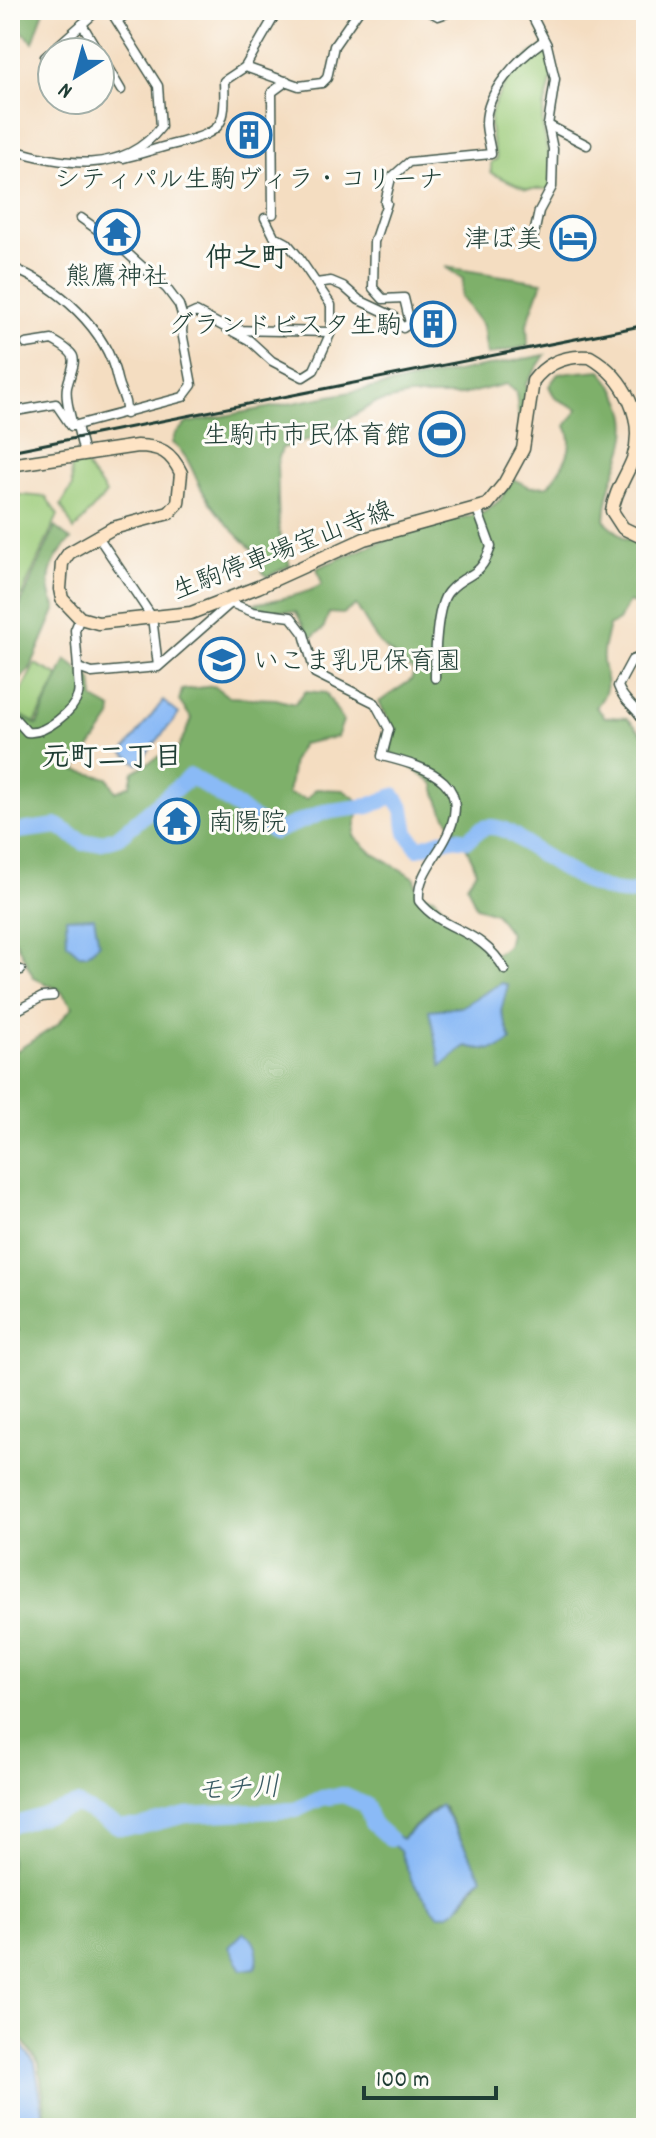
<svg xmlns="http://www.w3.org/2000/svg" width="656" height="2138" font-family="Dekko,'Klee One',sans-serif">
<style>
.green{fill:#9dcc7b;stroke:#5e8458;stroke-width:2}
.forest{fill:#7eb06b;stroke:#4e7650;stroke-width:2;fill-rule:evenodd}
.water{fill:#8abaf6;stroke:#547c95;stroke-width:2}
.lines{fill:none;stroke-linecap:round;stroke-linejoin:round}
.river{stroke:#8abaf6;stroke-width:16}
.street-casing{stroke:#3f5549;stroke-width:11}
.secondary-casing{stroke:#3f5549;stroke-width:15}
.street{stroke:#fff;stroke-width:8}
.secondary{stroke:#fee4c5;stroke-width:12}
.rail{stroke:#1f3d34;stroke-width:3}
.labels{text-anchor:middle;stroke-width:6;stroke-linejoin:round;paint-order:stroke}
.poi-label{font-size:26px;fill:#1f3d34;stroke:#fdfcf7;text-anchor:end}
.street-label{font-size:26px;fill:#1f3d34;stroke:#fdfcf7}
.neighbourhood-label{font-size:28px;font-weight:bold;fill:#1f3d34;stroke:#fdfcf7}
.water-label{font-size:28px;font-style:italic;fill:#3a5c64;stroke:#fdfcf7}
</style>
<rect width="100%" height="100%" fill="#fdfcf7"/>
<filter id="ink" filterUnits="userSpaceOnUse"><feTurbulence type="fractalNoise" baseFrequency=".0125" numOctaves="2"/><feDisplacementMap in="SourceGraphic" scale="16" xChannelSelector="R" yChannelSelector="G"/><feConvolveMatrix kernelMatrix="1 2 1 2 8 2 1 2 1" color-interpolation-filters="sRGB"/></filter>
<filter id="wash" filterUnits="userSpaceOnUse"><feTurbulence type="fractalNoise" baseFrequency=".006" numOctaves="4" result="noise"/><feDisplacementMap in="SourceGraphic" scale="32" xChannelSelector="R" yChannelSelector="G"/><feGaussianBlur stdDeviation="1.8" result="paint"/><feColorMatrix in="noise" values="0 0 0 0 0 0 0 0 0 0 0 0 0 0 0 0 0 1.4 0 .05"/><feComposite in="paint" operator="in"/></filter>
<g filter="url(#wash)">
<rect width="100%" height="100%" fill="#f4ddc1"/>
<g class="green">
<path d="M 543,48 C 566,72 538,102 543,128 C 547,150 552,164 550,189 L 526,189 L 491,173 L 491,162 L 497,159 C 494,147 489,134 490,122 C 490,101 523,50 543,48 Z"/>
<path d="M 75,460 L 84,460 C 88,475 100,481 106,494 L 74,530 L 61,505 L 72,487 L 71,464 Z"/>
<path d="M 10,494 L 46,497 L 58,515 L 10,621 Z"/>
<path d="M 35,664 L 59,676 L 35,723 L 12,710 Z"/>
</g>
<g class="forest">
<path d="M 10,10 L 44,10 L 33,42 L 10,20 Z"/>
<path d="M 445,267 L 542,282 L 527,324 L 528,346 L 487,355 L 483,326 L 461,297 L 463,279 Z"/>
<path d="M 545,355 L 526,384 L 526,404 L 520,430 L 516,392 L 506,384 L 457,396 L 409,396 L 375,403 L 316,438 L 282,448 L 277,464 L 279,532 L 290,565 L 267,577 L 262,571 L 261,558 C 241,539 211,510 199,484 C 191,468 188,455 172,443 L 175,434 L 187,423 Z"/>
<path d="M 600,370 C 656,433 607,456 605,521 L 624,538 L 646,545 L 646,603 L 639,606 L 629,602 L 618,621 L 609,626 C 607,634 604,643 603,652 C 600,675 617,682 596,707 L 605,717 L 627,718 L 646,737 L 646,2128 L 35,2128 L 45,2111 L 39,2063 L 17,2033 L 10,2014 L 10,1055 L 57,1025 L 73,1007 L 60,990 L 34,978 L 10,930 L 10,709 L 37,725 L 66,660 L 92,680 L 94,699 L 112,709 L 111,718 L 75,770 L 108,778 L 116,792 L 130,785 L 133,772 L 172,749 L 177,750 L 192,719 L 179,701 L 182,690 L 214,686 L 229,697 L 276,699 L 294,704 L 306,691 L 326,693 L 343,721 L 337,737 L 302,744 L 293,760 L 288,794 L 307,799 L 316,789 L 343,790 L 360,802 L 354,836 L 372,853 L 415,878 L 418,895 L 434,897 L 461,929 L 495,954 L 507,946 L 510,933 L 495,913 L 476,907 L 467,885 L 476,871 C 467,836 440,821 434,784 L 390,752 L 394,731 L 379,702 L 411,680 L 414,672 L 379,643 L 356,605 L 343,614 L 329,613 L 323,629 L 310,638 L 296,612 L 249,608 L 250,604 C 267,602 310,594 322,584 L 317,568 L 412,529 L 483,513 L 500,500 L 513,479 L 530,487 L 548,486 C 561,469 578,448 566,426 L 578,409 L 555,398 L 549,386 L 558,374 ZM 502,983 L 507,985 L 501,1011 L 511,1040 C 498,1053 483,1050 466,1046 L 441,1066 L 443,1008 L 461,1007 ZM 436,1807 L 444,1807 L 481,1877 L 462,1904 L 435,1911 L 412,1881 L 400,1851 L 375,1823 L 401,1839 Z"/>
<path d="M 55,527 L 71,540 C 51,559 42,582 56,608 L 30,669 L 17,683 L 10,683 L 10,628 Z"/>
</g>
<g class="water">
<path d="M 163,701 L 179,714 L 138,764 L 123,752 Z"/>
<path d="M 94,917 L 99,944 L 87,954 L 79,954 L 67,943 L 66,918 Z"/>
<path d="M 502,983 L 508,985 L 501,1011 L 511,1040 C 498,1053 483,1050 466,1046 L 441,1066 L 429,1010 L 461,1007 Z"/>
<path d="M 441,1805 L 482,1877 C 463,1889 465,1916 438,1915 L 412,1881 L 400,1851 L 371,1826 L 374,1823 L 402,1839 Z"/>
<path d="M 244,1932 C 256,1939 261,1957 255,1968 L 242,1970 L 229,1947 Z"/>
<path d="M 10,2022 L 16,2038 L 35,2063 L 43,2112 L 31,2128 L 10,2128 Z"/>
</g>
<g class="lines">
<g class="river">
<path d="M 10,832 L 58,826 L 84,843 L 103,842 L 118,837 L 191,776 L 274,832 L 324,812 L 369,806 L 394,796 L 403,809 L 407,833 L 418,848 L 451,838 L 468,840 C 474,835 480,827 489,827 C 510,827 522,843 537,852 C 569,871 607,902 646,890"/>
<path d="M 10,1826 L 77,1805 L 120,1827 L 138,1827 L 186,1815 L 295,1810 L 322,1798 L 343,1795 L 366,1805 L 372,1823 L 390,1839"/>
</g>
</g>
</g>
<g filter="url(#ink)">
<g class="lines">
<g class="street-casing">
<g id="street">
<path d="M 427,10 L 438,16 L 456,10"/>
<path d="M 529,10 L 547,45 L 555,79 L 548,125 L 553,149 L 552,187 L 539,211 L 532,244"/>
<path d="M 630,10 L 646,19"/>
<path d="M 118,20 L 132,10"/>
<path d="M 82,24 L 121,90"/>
<path d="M 245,67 L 278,10"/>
<path d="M 52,68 L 45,57 L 98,10"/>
<path d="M 548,125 L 587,145"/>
<path d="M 10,149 C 62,165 123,176 161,127 L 158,86 L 110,10"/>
<path d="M 123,158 C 142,154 160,147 179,143 C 223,131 226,127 224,81 L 245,67 L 299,86 L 322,83 L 327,78 L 334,46 L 359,10"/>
<path d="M 385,202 L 391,178 L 409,162 L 491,154 C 490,144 486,133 486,123 C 486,91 519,58 543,41"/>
<path d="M 273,214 L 272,92 L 287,81"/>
<path d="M 81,218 L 116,243 L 167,289 L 179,305 L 183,318"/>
<path d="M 10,267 C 57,285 107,329 117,379 C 120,393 127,398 126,414"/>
<path d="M 316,283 L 331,281 L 343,286 L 359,300 L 393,316 L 403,328 L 410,323 L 404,298 L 383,299 L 373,288 L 374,242 L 387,203"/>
<path d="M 231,330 L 331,332"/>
<path d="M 26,344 L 52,340 C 83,357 74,359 67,387 C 65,399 70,414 73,426 L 183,397 L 192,385 L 182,332 L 183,318 L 196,312 L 249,340 L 272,361 L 303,377 L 314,370 L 331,332 L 331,305 L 297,255 L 287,243 L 274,236 L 265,218"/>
<path d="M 10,412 L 56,404 L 71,426"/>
<path d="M 77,426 L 84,453"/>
<path d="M 97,535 L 152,617 L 158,666"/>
<path d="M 231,603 L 253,612 L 291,617 L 304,634 L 315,673 L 375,703 L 389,729 L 382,756 C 430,768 479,783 442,845 C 431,863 417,879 419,901 C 444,933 481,927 505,970"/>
<path d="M 80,618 L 75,630 L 78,668 L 92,673 L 158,667 L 233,601"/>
<path d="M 646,655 L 632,660 L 618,686 C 624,704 640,708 646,726"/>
<path d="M 435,678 C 435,659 436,604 449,591 C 468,570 479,581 491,547 L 477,509"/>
<path d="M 10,713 L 27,732 C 44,735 74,711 78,695 C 80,687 77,676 78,668"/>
<path d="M 10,970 L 21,970"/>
<path d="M 10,1014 L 42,997 L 53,996"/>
<path d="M 10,1328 L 17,1327"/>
</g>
</g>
<g class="secondary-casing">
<path id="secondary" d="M 10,465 L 137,446 C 160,446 171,452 181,473 L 178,503 L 169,513 L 113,528 L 69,553 L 62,563 L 60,589 L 62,599 L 80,618 L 98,623 L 191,613 L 258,587 L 364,539 L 487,505 L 504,484 L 523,449 L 533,381 C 547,362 567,355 590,357 C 625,377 646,419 633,459 C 626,477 615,491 612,511 L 623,528 L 646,539"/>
</g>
<use href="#street" class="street"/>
<use href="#secondary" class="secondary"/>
<path class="rail" d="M 10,451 L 646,325"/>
</g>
</g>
<defs>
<g id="building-ring" transform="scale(2.3)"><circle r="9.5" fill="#fdfcf7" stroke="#1f6fb2" stroke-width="1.5"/><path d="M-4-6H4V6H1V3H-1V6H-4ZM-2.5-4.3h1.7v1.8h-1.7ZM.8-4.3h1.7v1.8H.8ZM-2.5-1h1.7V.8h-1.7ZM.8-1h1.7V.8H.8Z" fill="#1f6fb2"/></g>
<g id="temple-ring" transform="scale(2.3)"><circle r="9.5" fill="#fdfcf7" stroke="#1f6fb2" stroke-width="1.5"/><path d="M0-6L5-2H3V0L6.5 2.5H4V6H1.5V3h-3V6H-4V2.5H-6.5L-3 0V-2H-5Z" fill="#1f6fb2"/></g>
<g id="hotel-ring" transform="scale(2.3)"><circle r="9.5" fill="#fdfcf7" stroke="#1f6fb2" stroke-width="1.5"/><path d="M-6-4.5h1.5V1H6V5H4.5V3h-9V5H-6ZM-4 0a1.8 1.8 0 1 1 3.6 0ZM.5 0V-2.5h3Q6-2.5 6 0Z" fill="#1f6fb2"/></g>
<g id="stadium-ring" transform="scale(2.3)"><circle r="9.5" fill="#fdfcf7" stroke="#1f6fb2" stroke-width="1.5"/><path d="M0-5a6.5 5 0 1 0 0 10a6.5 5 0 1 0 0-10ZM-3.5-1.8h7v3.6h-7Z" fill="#1f6fb2"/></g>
<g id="school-ring" transform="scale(2.3)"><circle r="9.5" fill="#fdfcf7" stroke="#1f6fb2" stroke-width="1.5"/><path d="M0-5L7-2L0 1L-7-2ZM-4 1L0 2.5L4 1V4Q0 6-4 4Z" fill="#1f6fb2"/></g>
</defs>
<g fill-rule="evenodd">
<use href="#building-ring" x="249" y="135"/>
<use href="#temple-ring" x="117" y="232"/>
<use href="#hotel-ring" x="573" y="238"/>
<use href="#building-ring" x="433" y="324"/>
<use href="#stadium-ring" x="442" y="434"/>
<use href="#school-ring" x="222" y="660"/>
<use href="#temple-ring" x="177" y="821"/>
</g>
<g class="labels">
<g class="poi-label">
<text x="249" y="187" text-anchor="middle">シティパル生駒ヴィラ・コリーナ</text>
<text x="542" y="247">津ぼ美</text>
<text x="117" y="284" text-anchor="middle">熊鷹神社</text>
<text x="402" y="333">グランドビスタ生駒</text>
<text x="411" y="443">生駒市市民体育館</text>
<text x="253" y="669" text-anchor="start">いこま乳児保育園</text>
<text x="208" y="830" text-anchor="start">南陽院</text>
</g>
<g class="street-label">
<text transform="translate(282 549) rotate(-21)" y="9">生駒停車場宝山寺線</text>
</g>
<g class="neighbourhood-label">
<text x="247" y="266">仲之町</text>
<text x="112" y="765">元町二丁目</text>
</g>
<g class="water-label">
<text transform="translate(238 1787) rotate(-3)" y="10">モチ川</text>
</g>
</g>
<rect width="656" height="2138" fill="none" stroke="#fdfcf7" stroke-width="40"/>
<g transform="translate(76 76) rotate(216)"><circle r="38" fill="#fdfcf7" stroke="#a4b0a9" stroke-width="2"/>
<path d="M0-6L14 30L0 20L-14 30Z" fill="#1f6fb2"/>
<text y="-12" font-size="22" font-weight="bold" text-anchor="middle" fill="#1f3d34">N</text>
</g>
<path d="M364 2086v12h132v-12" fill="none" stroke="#1f3d34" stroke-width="4"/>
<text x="376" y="2086" font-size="24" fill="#1f3d34" stroke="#fdfcf7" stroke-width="6" paint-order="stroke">100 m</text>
</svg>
